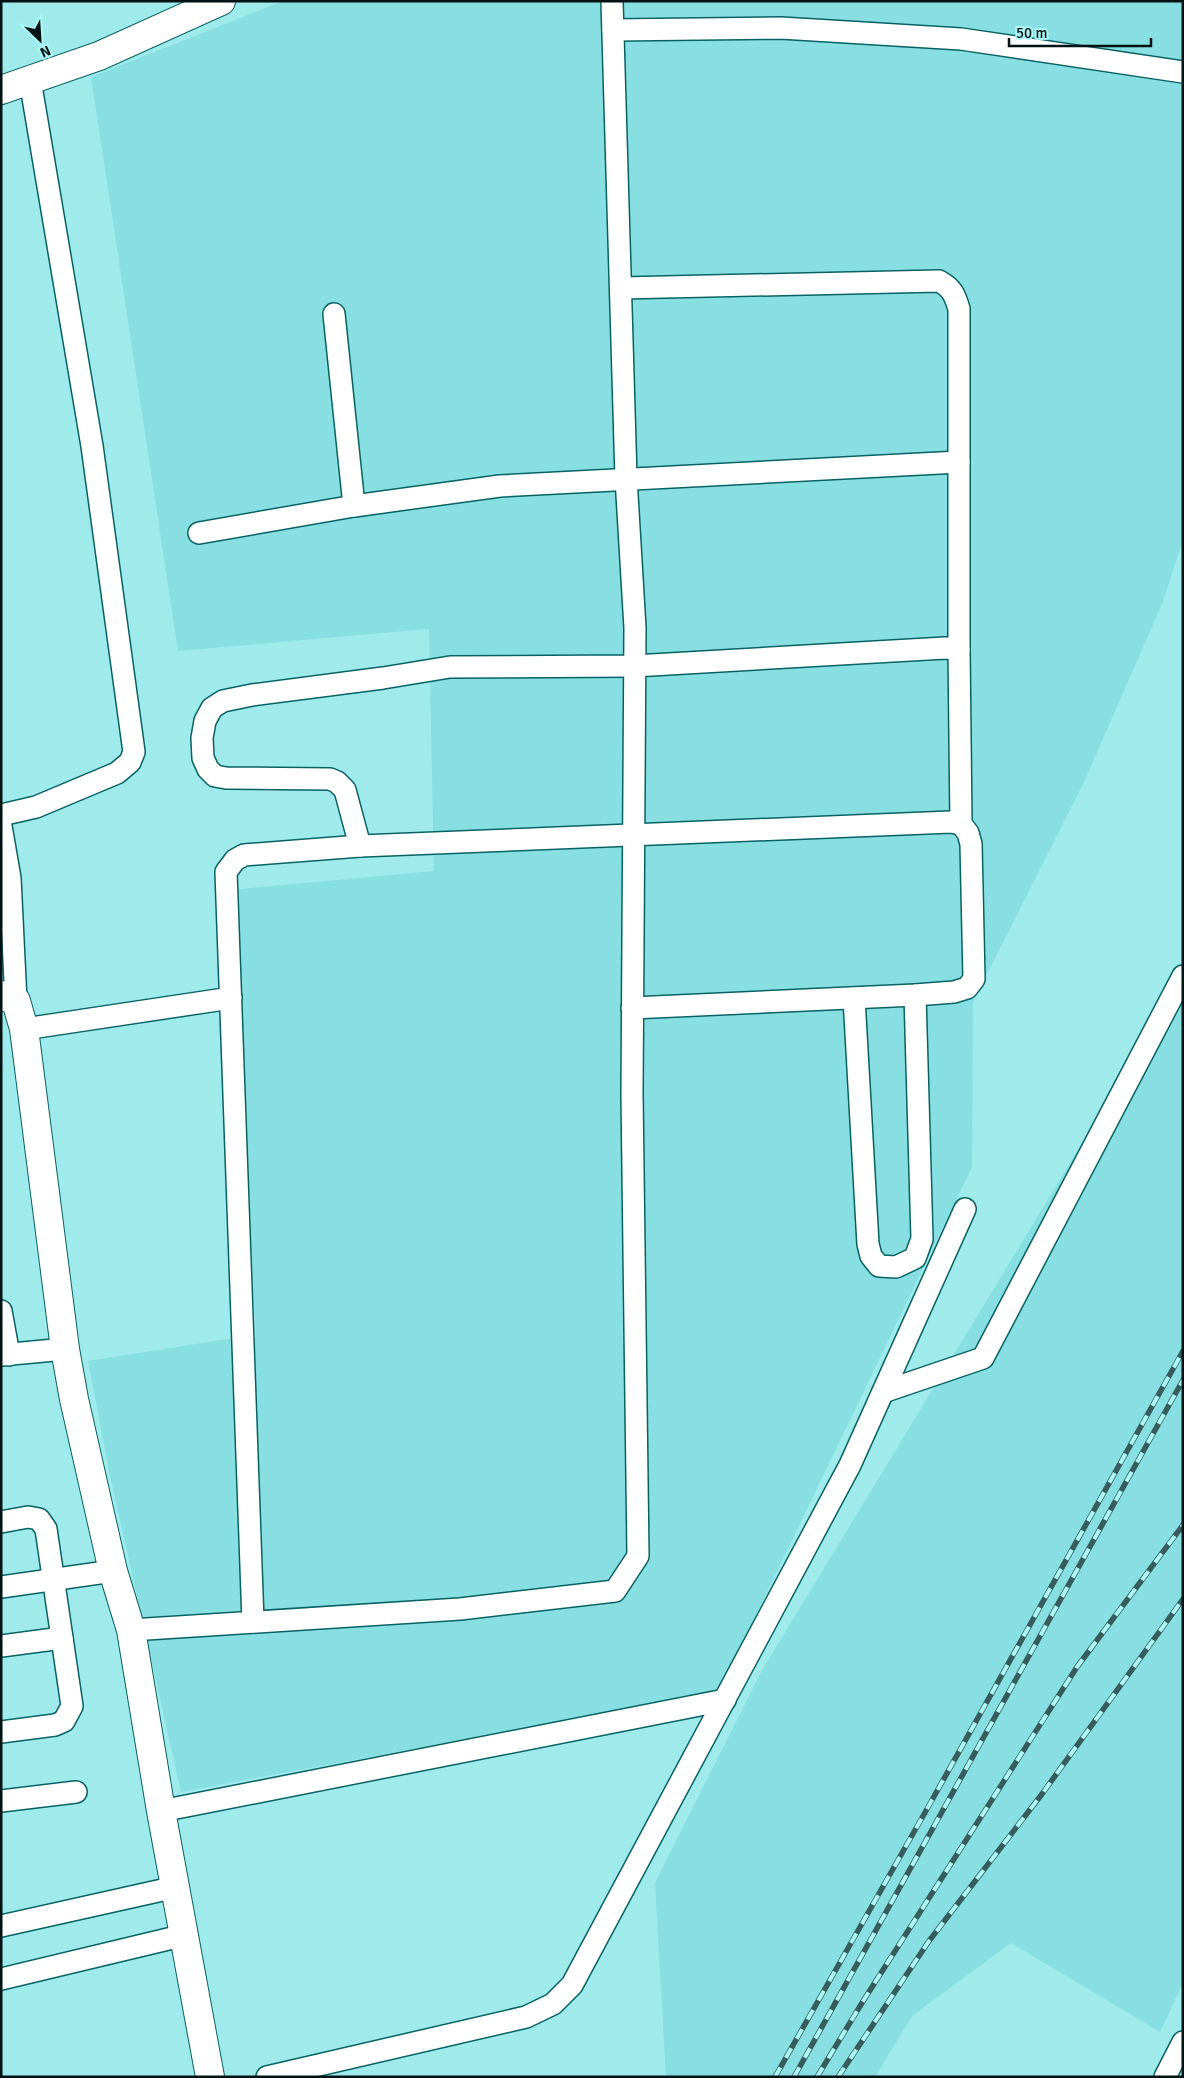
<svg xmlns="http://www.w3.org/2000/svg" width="1184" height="2078" font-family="Signika,sans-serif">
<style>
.built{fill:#88dfe1}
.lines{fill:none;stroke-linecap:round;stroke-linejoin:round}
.minor-casing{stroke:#076264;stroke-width:24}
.tertiary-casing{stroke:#076264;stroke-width:30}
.secondary-casing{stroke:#076264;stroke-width:30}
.minor{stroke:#fff;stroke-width:21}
.tertiary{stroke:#fff;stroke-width:28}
.secondary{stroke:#fff;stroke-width:28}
.rail-casing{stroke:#365c5d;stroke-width:5.5}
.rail{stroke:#acf8f9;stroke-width:4;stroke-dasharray:11;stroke-linecap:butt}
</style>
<rect width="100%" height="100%" fill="#9febec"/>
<g class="built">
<path d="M 283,1 L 1183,1 L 1183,540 L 1162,604 L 1084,782 L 973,1002 L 972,1167 L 719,1692 L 181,1792 L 110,1476 L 88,1361 L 221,1340 L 256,1337 L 230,890 L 434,871 L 429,629 L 178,651 L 91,77 Z"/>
<path d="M 1183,977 L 1183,1983 L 1160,2032 L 1011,1943 L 912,2016 L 875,2077 L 666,2077 L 655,1883 L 761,1672 Z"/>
</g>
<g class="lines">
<g class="minor-casing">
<g id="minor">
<path d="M 613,30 L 781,28 L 961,39 L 1183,72"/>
<path d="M 334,314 L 354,506"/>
<path d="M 199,533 L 354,506 L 500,486 L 959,462"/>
<path d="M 959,649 L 961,824"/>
<path d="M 1,815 L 36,807 L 117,773 L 130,762 L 134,752 L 92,446 L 30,80"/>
<path d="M 1,826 L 10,878 L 16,1001"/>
<path d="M 360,846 L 345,790 L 337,782 L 330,779 L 226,778 L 215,776 L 208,769 L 203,758 L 202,738 L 205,721 L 212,708 L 223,701 L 252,695 L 383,678 L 450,667 L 634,666 L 945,648 L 959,649 L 959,309 C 955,295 952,288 939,281 L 621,288"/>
<path d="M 854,998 L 868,1244 L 871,1256 L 879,1266 L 896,1267 L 915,1258 L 922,1239 L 915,995"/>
<path d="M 24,1029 L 231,998"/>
<path d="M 1,1311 L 9,1355"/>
<path d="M 1,1355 L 65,1349"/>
<path d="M 883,1392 L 983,1358 L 1183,976"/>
<path d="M 1,1522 L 28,1517 L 39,1519 L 46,1529 L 72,1706 L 64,1721 L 55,1725 L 1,1732"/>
<path d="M 1,1587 L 113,1571"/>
<path d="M 253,1622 L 226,872 L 235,860 L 244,855 L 360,846 L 951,822 L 961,824 L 968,833 L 971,844 L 974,979 L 967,988 L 954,992 L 915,995 L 632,1008"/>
<path d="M 131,1630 L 460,1609 L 615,1591 L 638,1556 L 632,1094 L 635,628 L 626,478 L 612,1"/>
<path d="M 1,1646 L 62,1638"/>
<path d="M 1,1801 L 76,1792"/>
<path d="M 161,1811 L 725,1700"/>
<path d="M 1,1926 L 176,1887"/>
<path d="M 1,1979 L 185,1935"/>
<path d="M 267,2077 L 526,2017 L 553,2004 L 572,1985 L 850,1465 L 965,1209"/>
<path d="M 1165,2077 L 1183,2042"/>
</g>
</g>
<g class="tertiary-casing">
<path id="tertiary" d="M 1,995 L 16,1001 L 24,1029 L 65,1349 L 74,1399 L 113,1571 L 131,1630 L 161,1811 L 210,2077"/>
</g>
<g class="secondary-casing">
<path id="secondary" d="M 1,90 L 99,56 L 221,1"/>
</g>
<use href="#minor" class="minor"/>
<use href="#tertiary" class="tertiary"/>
<use href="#secondary" class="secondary"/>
<g class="rail-casing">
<g id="rail">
<path d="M 775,2077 L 927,1809 L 1183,1351"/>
<path d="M 794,2077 L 1183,1380"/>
<path d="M 817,2077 L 865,1998 L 1077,1667 L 1183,1525"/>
<path d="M 838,2077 L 929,1941 L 1042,1794 L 1183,1599"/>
</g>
</g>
<use href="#rail" class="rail"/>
</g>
<rect width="1184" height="2078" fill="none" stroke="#001314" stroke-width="5"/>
<g transform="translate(40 40) rotate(155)" stroke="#acf8f9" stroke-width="4" paint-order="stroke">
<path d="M0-4L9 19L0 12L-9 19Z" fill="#001314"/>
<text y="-8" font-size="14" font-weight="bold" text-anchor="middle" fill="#001314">N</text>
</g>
<path d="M1009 38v8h142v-8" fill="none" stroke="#001314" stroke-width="2.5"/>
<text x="1016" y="38" font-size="15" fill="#001314" stroke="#acf8f9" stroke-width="4" paint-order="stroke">50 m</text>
</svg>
